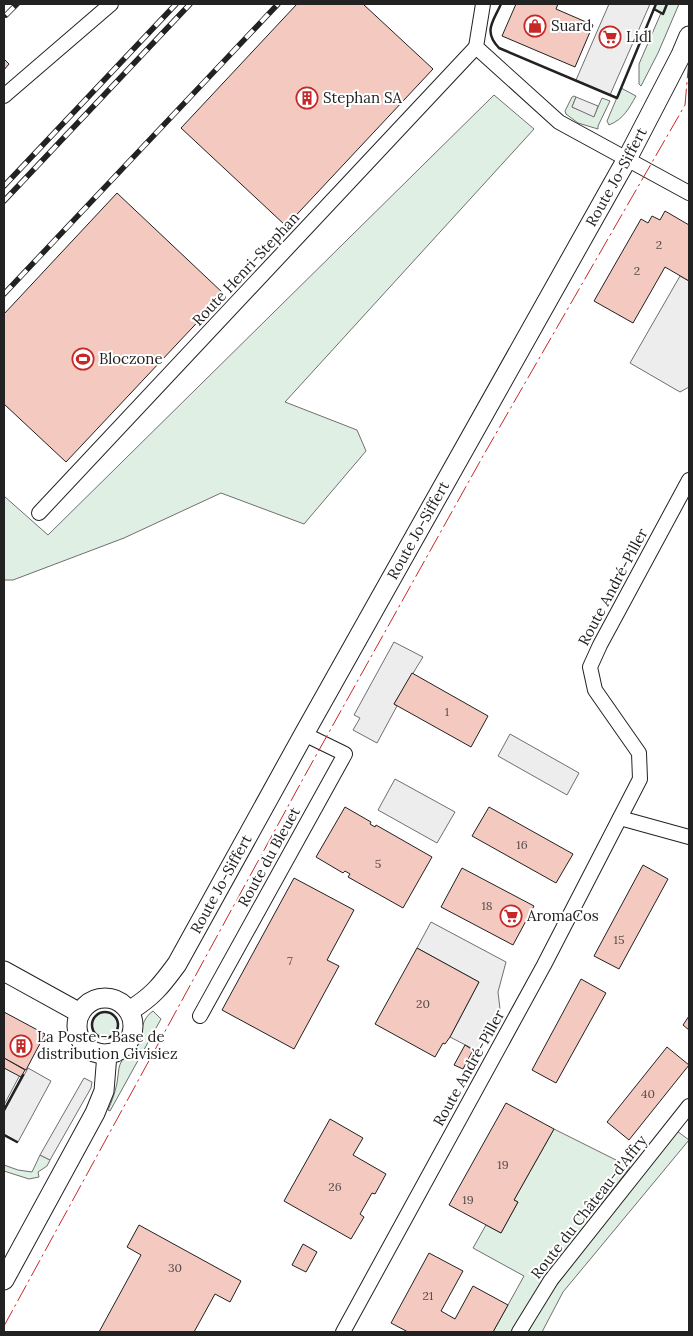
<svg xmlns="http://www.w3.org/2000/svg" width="693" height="1336" font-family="Lora,serif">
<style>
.green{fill:#e0efe3;stroke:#6f6f6f}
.parking{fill:#ededed;stroke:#6f6f6f}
.building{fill:#f3c9c0;stroke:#222}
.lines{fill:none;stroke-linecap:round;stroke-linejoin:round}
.street-casing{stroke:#222;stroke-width:16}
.secondary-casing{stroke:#222;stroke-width:21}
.street{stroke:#fff;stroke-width:14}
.secondary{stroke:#fff;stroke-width:19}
.rail-casing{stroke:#222;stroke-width:5.5}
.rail{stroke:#fff;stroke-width:4;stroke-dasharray:11;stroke-linecap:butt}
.wall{stroke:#222;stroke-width:2.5}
.power{stroke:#c62828;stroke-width:1;stroke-dasharray:18 4 2.5 4;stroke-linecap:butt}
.labels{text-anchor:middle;stroke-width:4;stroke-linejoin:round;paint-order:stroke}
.number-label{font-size:12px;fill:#564c4a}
.poi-label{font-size:15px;fill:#222;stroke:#fff;text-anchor:start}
.street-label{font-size:15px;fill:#222;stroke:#fff}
</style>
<rect width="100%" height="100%" fill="#fff"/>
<g class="green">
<path d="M 656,4 L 679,4 L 658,53 L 641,86 L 639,84 L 639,64 L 661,13 L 654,9 Z"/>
<path d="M 621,88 L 636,96 C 629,108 624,119 609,125 L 607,121 Z"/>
<path d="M 494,95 L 534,129 L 285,402 L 357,430 L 366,451 L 304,524 L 221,493 L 124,538 L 13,580 L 4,580 L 4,496 L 48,535 Z"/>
<path d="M 574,96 L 576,97 L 572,107 L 594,116 L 602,98 L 610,101 L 598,126 L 598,129 L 578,123 L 566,114 L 565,111 L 572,97 Z"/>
<path d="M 153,1011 L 161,1019 L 110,1111 L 108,1110 C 112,1101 115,1093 117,1083 C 118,1078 118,1073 119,1068 C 121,1057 132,1051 137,1042 C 143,1031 141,1019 153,1011 Z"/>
<circle cx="105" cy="1025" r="13"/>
<path d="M 554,1129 L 630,1167 L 545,1278 L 512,1332 L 493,1332 L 524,1276 L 473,1248 L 486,1225 L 501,1233 L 518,1202 L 514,1200 Z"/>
<path d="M 677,1131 L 689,1140 L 563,1292 L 542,1332 L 528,1332 C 567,1259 625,1196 677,1131 Z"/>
<path d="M 40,1155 L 50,1160 L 47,1166 L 38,1172 L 39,1177 L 29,1179 L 4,1171 L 4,1165 L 18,1170 L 32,1172 Z"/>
</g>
<g class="parking">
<path d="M 609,4 L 650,4 L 610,95 L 576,80 Z"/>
<path d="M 576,97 L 598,106 L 594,117 L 572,107 Z"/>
<path d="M 680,276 L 689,281 L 689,387 L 680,392 L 630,363 Z"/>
<path d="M 394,642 L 423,657 L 394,704 L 397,706 L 377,743 L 353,730 L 360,718 L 354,715 Z"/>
<path d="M 510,734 L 579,773 L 567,795 L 498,756 Z"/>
<path d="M 395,779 L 455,812 L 437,843 L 378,810 Z"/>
<path d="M 431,922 L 506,962 L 498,992 L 500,1009 L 477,1051 L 450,1037 L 479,982 L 417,948 Z"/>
<path d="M 4,1061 L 22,1071 L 4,1105 Z"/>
<path d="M 28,1068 L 51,1081 L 18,1142 L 4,1134 L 4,1112 Z"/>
<path d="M 84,1078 L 92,1082 L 91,1088 L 50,1160 L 40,1155 Z"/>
</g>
<g class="building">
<path d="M 297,4 L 363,4 L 433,69 L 286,226 L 181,128 Z"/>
<path d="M 516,4 L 558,4 L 556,9 L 593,25 L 575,67 L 502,36 Z"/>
<path d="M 4,59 L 9,64 L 4,70 Z"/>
<path d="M 117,193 L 224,294 L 66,462 L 4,404 L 4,314 Z"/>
<path d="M 665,211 L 689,225 L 689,281 L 665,267 L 633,323 L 594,301 L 641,219 L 648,223 L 652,216 L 660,220 Z"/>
<path d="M 412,673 L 488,716 L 471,747 L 394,704 Z"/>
<path d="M 345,807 L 371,822 L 370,824 L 375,827 L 376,825 L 432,857 L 403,908 L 348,877 L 350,874 L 345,871 L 343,873 L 316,857 Z"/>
<path d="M 489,807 L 573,854 L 556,883 L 472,836 Z"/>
<path d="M 643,865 L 668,879 L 619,969 L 594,956 Z"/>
<path d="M 462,868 L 534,906 L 513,945 L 441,907 Z"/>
<path d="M 294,878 L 354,910 L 327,960 L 339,966 L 294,1049 L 222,1010 Z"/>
<path d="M 417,948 L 479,982 L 450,1037 L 445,1044 L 443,1043 L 435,1057 L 375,1024 Z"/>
<path d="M 581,979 L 606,993 L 556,1083 L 532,1070 Z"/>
<path d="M 4,1012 L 45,1034 L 26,1070 L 4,1058 Z"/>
<path d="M 689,1016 L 689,1030 L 683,1025 Z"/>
<path d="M 465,1045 L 473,1050 L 463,1069 L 454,1065 Z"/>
<path d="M 667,1047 L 689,1065 L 629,1140 L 607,1122 Z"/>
<path d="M 4,1058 L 25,1070 L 21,1077 L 4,1068 Z"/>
<path d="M 506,1103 L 554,1129 L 514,1200 L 518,1202 L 501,1233 L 449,1205 Z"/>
<path d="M 330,1119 L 363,1138 L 353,1155 L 386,1174 L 375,1194 L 372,1193 L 360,1214 L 364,1217 L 351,1239 L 284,1201 Z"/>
<path d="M 139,1225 L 241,1281 L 230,1302 L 215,1294 L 194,1332 L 99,1332 L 141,1255 L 127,1247 Z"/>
<path d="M 303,1244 L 317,1252 L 306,1272 L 292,1265 Z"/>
<path d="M 429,1253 L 463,1271 L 441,1311 L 455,1319 L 473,1286 L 508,1305 L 493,1332 L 408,1332 L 391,1323 Z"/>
</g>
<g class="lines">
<g class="street-casing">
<g id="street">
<path d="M 483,4 L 476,47 L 559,122 L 689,193"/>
<path d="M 4,96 L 111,4"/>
<path d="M 39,513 L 476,47"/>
<path d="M 620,818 L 689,837"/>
<path d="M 200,1016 L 345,754 L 304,734"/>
<path d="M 343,1332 L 544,965 L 640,779 L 639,753 L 595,690 L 590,667 L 600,645 L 689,480"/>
<path d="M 519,1332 L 551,1280 L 689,1106"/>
</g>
</g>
<g class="secondary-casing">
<g id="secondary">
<path d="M 4,971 L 80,1013"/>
<circle cx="105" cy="1026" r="28"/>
<path id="s1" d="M 129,1011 C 152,997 161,986 177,964 L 304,734 L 627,159 L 681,55 L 689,36"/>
<path d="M 4,1280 L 95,1113 L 104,1091 L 107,1054"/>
</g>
</g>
<use href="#street" class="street"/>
<use href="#secondary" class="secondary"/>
<g class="rail-casing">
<g id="rail">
<path d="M 6,15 L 17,4"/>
<path d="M 4,186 L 176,4"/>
<path d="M 4,201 L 190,4"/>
<path d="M 4,294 L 278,4"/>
</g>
</g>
<use href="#rail" class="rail"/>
<g class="wall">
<path d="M 501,4 C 493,22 483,31 499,48 L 617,98 L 656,4"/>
<path d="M 654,9 L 663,14 L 667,4"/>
<circle cx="105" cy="1025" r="13"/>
<path d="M 4,1110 L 23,1075"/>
<path d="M 4,1135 L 17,1142"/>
</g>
<path class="power" d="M 4,1326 L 304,777 L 483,456 L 685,105 L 689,59"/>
</g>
<defs>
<g id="shop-ring" transform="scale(1.125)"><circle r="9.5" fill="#fff" stroke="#c62828" stroke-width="1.5"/><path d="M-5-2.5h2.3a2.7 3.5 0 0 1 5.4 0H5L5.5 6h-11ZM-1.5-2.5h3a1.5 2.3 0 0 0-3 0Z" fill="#c62828"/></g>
<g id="supermarket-ring" transform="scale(1.125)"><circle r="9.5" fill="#fff" stroke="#c62828" stroke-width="1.5"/><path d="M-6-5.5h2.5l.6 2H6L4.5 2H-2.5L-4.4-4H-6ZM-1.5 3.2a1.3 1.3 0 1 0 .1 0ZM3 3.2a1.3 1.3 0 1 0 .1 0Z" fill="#c62828"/></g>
<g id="building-ring" transform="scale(1.125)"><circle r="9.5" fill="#fff" stroke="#c62828" stroke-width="1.5"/><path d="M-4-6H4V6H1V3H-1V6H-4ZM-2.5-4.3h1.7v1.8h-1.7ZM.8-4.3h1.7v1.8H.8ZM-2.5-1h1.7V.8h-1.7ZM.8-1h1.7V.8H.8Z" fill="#c62828"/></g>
<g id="stadium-ring" transform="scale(1.125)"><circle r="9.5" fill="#fff" stroke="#c62828" stroke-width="1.5"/><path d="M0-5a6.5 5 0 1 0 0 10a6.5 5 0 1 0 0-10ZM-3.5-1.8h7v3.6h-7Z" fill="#c62828"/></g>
</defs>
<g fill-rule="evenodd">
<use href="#shop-ring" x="535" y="26"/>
<use href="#supermarket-ring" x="610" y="37"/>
<use href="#building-ring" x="307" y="98"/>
<use href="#stadium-ring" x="83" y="359"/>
<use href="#supermarket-ring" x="511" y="916"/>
<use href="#building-ring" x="21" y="1046"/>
</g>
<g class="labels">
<g class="number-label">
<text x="659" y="249">2</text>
<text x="637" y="275">2</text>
<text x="447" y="716">1</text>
<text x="522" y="849">16</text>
<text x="378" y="868">5</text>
<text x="487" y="910">18</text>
<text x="619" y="944">15</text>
<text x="290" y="965">7</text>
<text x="423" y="1008">20</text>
<text x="648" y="1098">40</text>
<text x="503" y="1169">19</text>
<text x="335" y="1191">26</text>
<text x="468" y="1204">19</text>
<text x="175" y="1272">30</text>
<text x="428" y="1300">21</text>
</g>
<g class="poi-label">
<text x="551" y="31">Suard</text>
<text x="626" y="42">Lidl</text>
<text x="323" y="103">Stephan SA</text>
<text x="99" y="364">Bloczone</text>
<text x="527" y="921">AromaCos</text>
<text x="37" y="1042">La Poste - Base de<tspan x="37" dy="17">distribution Givisiez</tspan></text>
</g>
<g class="street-label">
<text dy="5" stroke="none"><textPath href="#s1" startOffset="969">Route Jo-Siffert</textPath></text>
<text transform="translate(246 269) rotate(-47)" y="5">Route Henri-Stephan</text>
<text dy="5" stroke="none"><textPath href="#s1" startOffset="564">Route Jo-Siffert</textPath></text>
<text transform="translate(613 587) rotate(-62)" y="5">Route André-Piller</text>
<text transform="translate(269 857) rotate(-61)" y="5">Route du Bleuet</text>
<text dy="5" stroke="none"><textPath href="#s1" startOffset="159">Route Jo-Siffert</textPath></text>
<text transform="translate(469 1068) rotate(-61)" y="5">Route André-Piller</text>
<text transform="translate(589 1207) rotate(-52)" y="5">Route du Château-d'Affry</text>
</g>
</g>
<rect width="693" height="1336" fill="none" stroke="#222222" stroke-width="10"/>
</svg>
